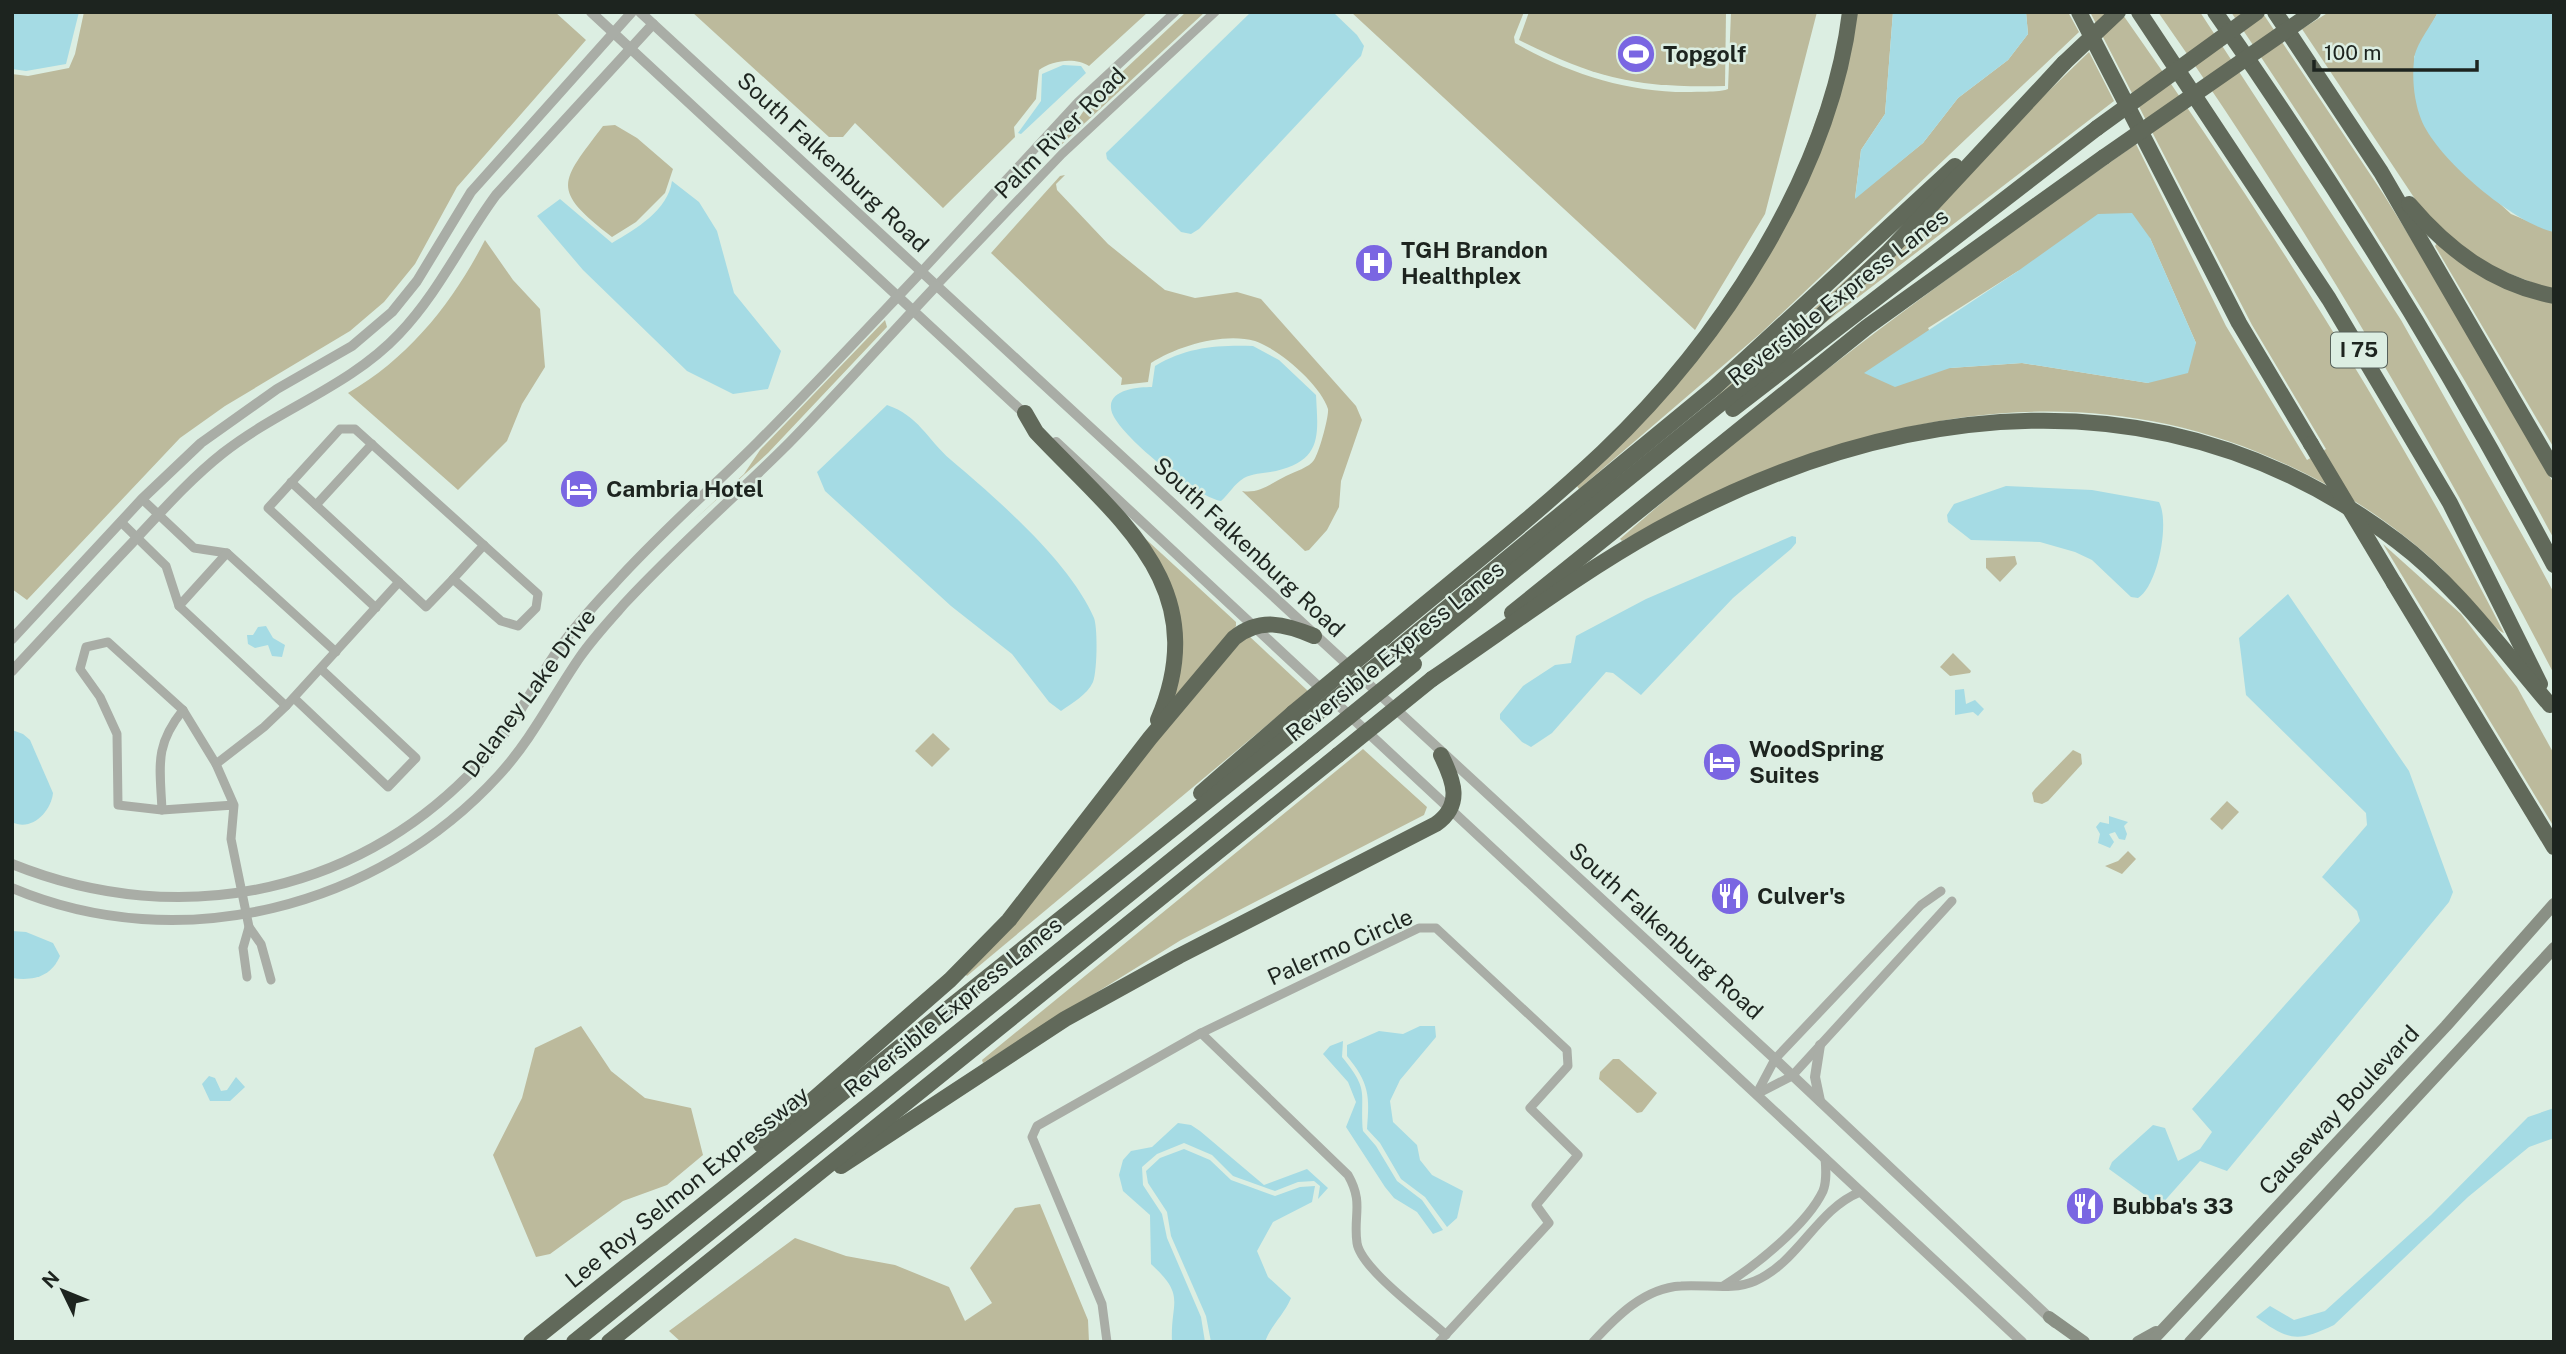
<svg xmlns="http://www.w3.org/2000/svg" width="2566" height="1354" font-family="'Public Sans',sans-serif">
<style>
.green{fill:#bcba9c;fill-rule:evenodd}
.water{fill:#a5dbe4}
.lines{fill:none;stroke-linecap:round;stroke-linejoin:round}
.minor{stroke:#a9ada6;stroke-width:9}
.tertiary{stroke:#a9ada6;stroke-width:10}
.secondary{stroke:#8a9085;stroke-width:12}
.motorway{stroke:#61695a;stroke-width:16}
.motorway-bridge{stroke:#61695a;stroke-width:16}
.labels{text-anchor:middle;stroke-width:5;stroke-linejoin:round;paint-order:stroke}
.shield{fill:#dceee2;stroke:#56615a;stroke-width:2}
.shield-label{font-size:21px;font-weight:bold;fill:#1d241f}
.poi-label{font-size:23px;font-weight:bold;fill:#1d241f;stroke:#dceee2;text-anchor:start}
.street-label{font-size:23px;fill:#1d241f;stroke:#dceee2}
</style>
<rect width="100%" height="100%" fill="#dceee2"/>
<g class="green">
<path d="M 84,12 L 555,12 L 586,40 L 457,187 L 415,264 L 384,302 L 350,331 L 225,406 L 180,438 L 27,600 L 12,589 L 12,74 L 28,76 L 69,68 L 75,54 Z"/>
<path d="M 692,12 L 1148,12 L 1089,66 C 1076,57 1052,60 1039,70 L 1036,99 L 1014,127 L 1015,137 L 943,208 L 855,123 L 843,137 L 829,137 Z"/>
<path d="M 1186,12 L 1205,12 L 1060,146 L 1089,103 Z"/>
<path d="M 1351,12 L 1524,12 L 1514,37 L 1515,43 C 1570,74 1628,93 1691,92 C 1703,91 1717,93 1728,89 L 1731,12 L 1817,12 L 1765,214 L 1695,330 Z"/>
<path d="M 1529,12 L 1726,12 L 1725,86 C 1637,88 1597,79 1519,40 Z"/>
<path d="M 1855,12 L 1893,12 L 1885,114 L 1861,150 L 1855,198 L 1923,143 L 1958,98 L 2008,60 L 2028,34 L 2026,12 L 2068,12 L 2079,32 L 1761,333 L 1579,489 L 1575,483 L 1613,448 L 1773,239 Z"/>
<path d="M 2090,12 L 2121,12 C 2261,211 2393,417 2504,633 C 2493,629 2453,579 2439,566 C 2415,543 2387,522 2359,504 C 2112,349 1863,408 1622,541 L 1620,539 C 1783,396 1958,269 2136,144 L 2226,326 L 2307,460 L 2326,449 L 2252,325 ZM 2150,238 L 2196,343 L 2148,383 L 2022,363 L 1950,368 L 1928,328 L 2018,271 Z"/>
<path d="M 2158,12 L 2200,12 L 2401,320 L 2533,554 L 2554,593 L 2554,674 C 2435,445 2306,223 2158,12 Z"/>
<path d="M 2231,12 L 2262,12 L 2384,195 L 2468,331 L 2554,484 L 2554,539 C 2456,357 2346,184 2231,12 Z"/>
<path d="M 2329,12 L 2438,12 L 2414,57 L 2448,156 L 2511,214 L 2554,232 L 2554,291 L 2477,261 L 2423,211 L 2302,29 Z"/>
<path d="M 2089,52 L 2114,101 L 1719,404 L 1715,398 L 1960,177 Z"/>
<path d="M 615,125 L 637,138 L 673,169 L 665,193 L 636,222 L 612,237 C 550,189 560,183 603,126 Z"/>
<path d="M 1065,175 L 1056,184 L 1057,190 L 1108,244 L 1165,290 L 1195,298 L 1237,292 L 1261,299 L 1356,406 L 1362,420 L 1341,481 L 1339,507 L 1327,530 L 1309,550 L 1305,551 L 1242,491 C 1259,494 1272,483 1286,476 C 1294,472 1310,467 1314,460 C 1319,453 1329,417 1328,409 C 1321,385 1279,349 1255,341 C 1224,332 1177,346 1151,363 L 1148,382 L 1121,385 L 1122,378 L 991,253 L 1060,176 Z"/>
<path d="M 485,240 L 513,280 L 540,309 L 545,367 L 522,404 L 507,441 L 458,490 L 348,393 C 410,357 453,302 485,240 Z"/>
<path d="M 2437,243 L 2554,303 L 2554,448 L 2435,246 Z"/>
<path d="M 885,320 L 887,327 L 768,453 L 693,521 L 744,474 L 760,450 Z"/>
<path d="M 1137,531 L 1236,622 L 1236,626 L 1174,704 L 1170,701 L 1180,655 Z"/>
<path d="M 2383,544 L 2461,614 L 2517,687 L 2554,754 L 2554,827 Z"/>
<path d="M 2015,556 L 2017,564 L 2000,582 L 1986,568 L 1986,558 Z"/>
<path d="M 1248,635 L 1308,691 L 967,976 L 964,973 L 1221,659 Z"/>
<path d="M 1953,653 L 1971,671 L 1970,673 L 1950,676 L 1940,667 Z"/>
<path d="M 933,733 L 950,749 L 932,767 L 915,751 Z"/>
<path d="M 1363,749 L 1427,807 L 1424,815 L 1181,940 L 983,1063 L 982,1060 Z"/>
<path d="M 2073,750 L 2081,754 L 2082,764 L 2048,801 L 2042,804 L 2034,802 L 2032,793 L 2035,789 Z"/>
<path d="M 2227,801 L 2239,812 L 2222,830 L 2210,819 Z"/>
<path d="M 2128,851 L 2136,859 L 2122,874 L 2105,866 L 2118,861 Z"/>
<path d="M 581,1026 L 611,1071 L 645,1098 L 691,1108 L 703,1155 L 667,1185 L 623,1201 L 550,1254 L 536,1257 L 493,1155 L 522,1098 L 535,1048 Z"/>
<path d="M 1613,1059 L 1619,1059 L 1657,1093 L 1642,1112 L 1637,1113 L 1599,1079 L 1600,1072 Z"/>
<path d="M 1040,1204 L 1088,1320 L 1089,1342 L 681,1342 L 669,1331 L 795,1238 L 846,1256 L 895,1265 L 949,1287 L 965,1321 L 992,1303 L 970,1268 L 1015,1208 Z"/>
</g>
<g class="water">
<path d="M 12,12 L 79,12 L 66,64 L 26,71 L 12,69 Z"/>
<path d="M 1251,12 L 1333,12 L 1357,35 L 1364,46 L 1361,56 L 1199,229 L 1191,234 L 1181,232 L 1107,159 L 1106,153 Z"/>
<path d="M 1893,12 L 2026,12 L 2028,34 L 2008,60 L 1958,98 L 1923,143 L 1855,199 L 1861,150 L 1885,114 Z"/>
<path d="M 2438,12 L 2554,12 L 2554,232 C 2513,223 2436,158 2421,119 C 2414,101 2412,79 2414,60 C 2415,45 2431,26 2438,12 Z"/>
<path d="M 1063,65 L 1081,66 L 1086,73 L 1021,134 L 1018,133 L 1041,101 L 1042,74 Z"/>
<path d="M 672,181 L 699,202 L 717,231 L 734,293 L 781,351 L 768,389 L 733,394 L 687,371 L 583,270 L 537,216 L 560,199 L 612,243 C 636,229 668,210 672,181 Z"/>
<path d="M 2132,213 L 2150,238 L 2196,343 L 2188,373 L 2148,383 L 2022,363 L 1950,368 L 1895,387 L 1864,373 L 2018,271 L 2098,214 Z"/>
<path d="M 1253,346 L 1279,360 L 1316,395 C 1318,434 1323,460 1276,471 C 1266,473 1253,473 1244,478 C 1234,484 1229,494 1221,501 C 1195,496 1125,440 1113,415 C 1102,390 1137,387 1152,387 L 1155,366 C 1187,347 1217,345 1253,346 Z"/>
<path d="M 887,405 C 919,416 926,438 951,460 C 997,499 1070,562 1094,618 C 1098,629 1097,672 1093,682 C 1087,695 1072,703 1061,711 L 1049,702 L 1012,654 L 951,606 L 825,491 L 817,472 Z"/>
<path d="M 2006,486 L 2092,490 L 2159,502 C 2170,522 2158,586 2138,598 L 2131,597 L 2092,560 L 2075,552 L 2040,542 L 1971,540 L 1948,522 L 1947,515 L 1954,504 Z"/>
<path d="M 1792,536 L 1796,537 L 1796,543 L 1791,549 L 1733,598 L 1641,695 L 1613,673 L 1606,672 L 1552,733 L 1531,747 L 1522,742 L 1500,719 L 1500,714 L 1523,686 L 1555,665 L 1571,663 L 1576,636 L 1646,599 Z"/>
<path d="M 2288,594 L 2409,771 L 2453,892 L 2449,902 L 2227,1171 L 2200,1161 L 2160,1206 L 2109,1169 L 2112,1162 L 2153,1125 L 2165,1128 L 2178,1161 L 2200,1149 L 2212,1132 L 2192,1109 L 2360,921 L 2357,911 L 2322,877 L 2367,825 L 2366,813 L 2246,695 L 2239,638 Z"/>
<path d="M 266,626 L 273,638 L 285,645 L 282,657 L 272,656 L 268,645 L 255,648 L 248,644 L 247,635 L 253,635 L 258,627 Z"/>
<path d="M 1964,689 L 1966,704 L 1975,700 L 1984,709 L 1978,716 L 1973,712 L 1955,715 L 1955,690 Z"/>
<path d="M 12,730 L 23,734 L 30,740 L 53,793 C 51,812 31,832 12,822 Z"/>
<path d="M 2109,816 L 2128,822 L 2124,826 L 2127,834 L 2125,840 L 2119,839 L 2115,832 L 2109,834 L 2114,842 L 2110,848 L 2098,843 L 2100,834 L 2096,827 L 2100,822 L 2109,824 Z"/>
<path d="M 12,931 L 26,932 L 53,943 L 60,956 C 51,977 33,981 12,978 Z"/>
<path d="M 1420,1026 L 1435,1026 L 1436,1037 L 1400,1080 L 1390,1101 L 1393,1122 L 1417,1145 L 1420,1160 L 1432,1175 L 1463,1191 L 1457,1218 L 1447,1227 L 1425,1197 L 1401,1179 L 1380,1143 L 1367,1129 C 1370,1095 1369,1083 1347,1056 L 1347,1045 L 1379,1031 L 1403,1034 Z"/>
<path d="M 1343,1041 L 1342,1057 C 1370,1091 1360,1091 1363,1131 L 1376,1146 L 1397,1181 L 1422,1200 L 1443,1230 L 1433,1234 L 1417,1212 L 1394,1198 L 1385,1187 L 1346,1127 L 1356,1102 L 1348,1082 L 1323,1054 L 1330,1046 Z"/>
<path d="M 209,1076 L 215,1078 L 221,1091 L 227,1090 L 236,1077 L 245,1087 L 230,1101 L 210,1101 L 202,1084 Z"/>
<path d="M 2554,1108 L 2554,1138 L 2529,1147 L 2468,1197 L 2334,1325 C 2297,1343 2288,1340 2256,1317 L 2270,1306 L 2294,1320 L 2325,1311 L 2431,1215 L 2528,1117 Z"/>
<path d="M 1178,1123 L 1191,1125 L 1200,1131 L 1264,1185 L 1307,1169 L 1328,1188 L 1318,1199 L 1320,1186 L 1314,1181 L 1298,1182 L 1275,1191 L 1233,1176 L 1212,1155 L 1184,1143 L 1157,1154 L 1142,1167 L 1143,1185 L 1162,1214 L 1167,1238 L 1201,1317 L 1205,1342 L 1172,1342 C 1170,1301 1187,1297 1151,1264 L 1150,1215 L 1123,1191 L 1119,1175 L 1123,1160 L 1131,1151 L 1152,1147 Z"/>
<path d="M 1184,1149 L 1210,1160 L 1231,1180 L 1275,1196 L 1300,1187 L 1315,1186 L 1312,1202 L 1273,1222 L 1257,1251 L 1268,1277 L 1291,1298 C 1284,1315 1271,1325 1265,1342 L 1211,1342 L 1206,1316 L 1171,1236 L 1167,1212 L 1148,1183 L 1146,1171 L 1160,1158 Z"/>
</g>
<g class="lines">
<g class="minor">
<path d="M 921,272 L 1078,102 L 1175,12"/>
<path d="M 936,286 L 1062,154 L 1215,12"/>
<path d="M 291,482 L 399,582"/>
<path d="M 142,499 L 194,548 L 227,553 L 336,652"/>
<path d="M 316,505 L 372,444"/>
<path d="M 121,522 L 166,566 L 179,606 L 286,706"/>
<path d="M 453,579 L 484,545"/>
<path d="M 179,606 L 227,553"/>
<path d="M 294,698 L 388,787 L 416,758 L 321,669"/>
<path d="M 216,764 L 264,727 L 286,706 L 399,582 L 426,607 L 453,579 L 501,621 L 518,626 L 536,608 L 538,594 L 355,429 L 340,429 L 268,508 L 376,608"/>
<path d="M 234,805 L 162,810 L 118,805 L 117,734 L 100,697 L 80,669 L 86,647 L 108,642 L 183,710 L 216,764 L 234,805 L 231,839 L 249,927 L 243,948 L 247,977"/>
<path d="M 162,810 C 160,766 154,746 183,710"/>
<path d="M 249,927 L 261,944 L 271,980"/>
<path d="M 1201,1033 L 1348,1175 C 1364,1203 1353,1215 1357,1243 C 1361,1269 1425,1315 1446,1335"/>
<path d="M 1757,1093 L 1775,1059 L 1921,905 L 1941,891"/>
<path d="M 1757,1094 L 1792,1076 L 1952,901"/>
<path d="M 1723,1286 C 1754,1267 1807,1225 1823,1191 C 1827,1181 1826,1169 1825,1158"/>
<path d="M 1107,1342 L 1102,1304 L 1032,1137 L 1037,1126 L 1201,1033 L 1419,928 L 1436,928 L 1567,1050 L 1568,1066 L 1530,1108 L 1578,1155 L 1536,1205 L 1549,1223 L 1439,1342"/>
<path d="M 1593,1342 C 1616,1317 1644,1288 1681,1286 C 1706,1284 1732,1291 1755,1281 C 1799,1262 1816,1210 1860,1192"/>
</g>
<g class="tertiary">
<path d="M 591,12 L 1028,417"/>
<path d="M 640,12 L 1775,1059 L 2055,1323"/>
<path d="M 1056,442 L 2022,1342"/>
<path d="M 12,639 L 142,499 L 201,443 L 277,389 L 352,346 L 392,312 L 417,281 L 471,192 L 632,12"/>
<path d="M 12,671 C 52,628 92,585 132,543 C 161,512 190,479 223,453 C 279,409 350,386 399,334 C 439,292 462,241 496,195 L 653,24"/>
<path d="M 12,864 C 183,933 368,893 489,753 C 517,722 534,684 558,650 C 575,626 595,604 615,583 C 661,532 710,490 758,442 C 813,387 867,329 921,272"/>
<path d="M 12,888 C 180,959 378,908 499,775 C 532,739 553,696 580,657 C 594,637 610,620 626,602 C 678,546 735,497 789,443 C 839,392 887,338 936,286"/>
<path d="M 1820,1101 L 1815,1077 L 1820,1045"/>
</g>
<g class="secondary">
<path d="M 2049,1317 L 2084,1342"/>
<path d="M 2138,1342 L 2156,1332"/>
<path d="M 2151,1342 L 2446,1026 L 2554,904"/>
<path d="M 2190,1342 L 2554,948"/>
</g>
<g class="motorway">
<path d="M 2079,12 L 2239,323 L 2311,444"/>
<path d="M 2139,12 L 2329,299 L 2450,503 L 2540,684"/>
<path d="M 2215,12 C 2339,188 2453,375 2554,565"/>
<path d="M 2275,12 L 2381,172 L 2554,470"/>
<path d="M 2409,204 C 2448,250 2493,284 2554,296"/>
<path d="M 1733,409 L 2097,128"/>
<path d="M 1025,413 L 1036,432 C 1119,520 1215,586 1158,720"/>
<path d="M 2394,583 L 2554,847"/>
<path d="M 1512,613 L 1867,327 L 2104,157"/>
<path d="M 1385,637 C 1458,576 1534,517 1603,452 C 1720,341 1830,175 1850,12"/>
<path d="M 1397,649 L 1714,388 L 1955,166"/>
<path d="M 1407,658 L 1772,362 L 1889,251 L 2064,63"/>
<path d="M 1432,679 C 1506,629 1578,574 1657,530 C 1898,398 2167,367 2397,541 C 2457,586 2501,648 2550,705"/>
<path d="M 1201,793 L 1293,713"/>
<path d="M 761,1145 L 950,980 L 1009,920 L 1150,738 L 1234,638 C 1260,617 1285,624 1314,636"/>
<path d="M 841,1166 L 1065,1019 L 1179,956 L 1436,824 C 1463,805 1454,781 1441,755"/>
<path d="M 531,1342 L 1304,724"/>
<path d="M 574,1342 L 1313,746"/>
<path d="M 609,1342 L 1338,755"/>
</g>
<g class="motorway-bridge">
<path d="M 2064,63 L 2118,12"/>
<path d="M 2097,128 L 2257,12"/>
<path d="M 2104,157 L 2313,12"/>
<path d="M 2311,444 L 2394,583"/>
<path d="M 1293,713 L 1385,637"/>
<path d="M 1304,724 L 1397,649"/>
<path d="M 1313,746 L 1414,664"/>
<path d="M 1338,755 L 1432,679"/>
</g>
</g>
<defs>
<g id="stadium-disc" transform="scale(2.0125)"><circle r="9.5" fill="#7a66e2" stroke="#dceee2"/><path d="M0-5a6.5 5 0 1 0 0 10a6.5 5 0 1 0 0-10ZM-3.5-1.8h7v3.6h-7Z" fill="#fff"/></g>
<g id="hospital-disc" transform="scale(2.0125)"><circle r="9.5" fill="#7a66e2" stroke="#dceee2"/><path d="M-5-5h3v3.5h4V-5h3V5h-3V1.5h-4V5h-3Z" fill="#fff"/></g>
<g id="hotel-disc" transform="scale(2.0125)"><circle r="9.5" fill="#7a66e2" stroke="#dceee2"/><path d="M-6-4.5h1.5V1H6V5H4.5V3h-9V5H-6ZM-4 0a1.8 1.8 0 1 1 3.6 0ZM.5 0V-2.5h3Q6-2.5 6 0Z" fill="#fff"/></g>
<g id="restaurant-disc" transform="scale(2.0125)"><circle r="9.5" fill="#7a66e2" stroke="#dceee2"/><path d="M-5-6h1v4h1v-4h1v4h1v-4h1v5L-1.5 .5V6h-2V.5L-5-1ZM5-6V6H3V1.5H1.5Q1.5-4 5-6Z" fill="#fff"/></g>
</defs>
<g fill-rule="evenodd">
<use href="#stadium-disc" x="1636" y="54"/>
<use href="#hospital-disc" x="1374" y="263"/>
<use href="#hotel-disc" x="579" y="489"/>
<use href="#hotel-disc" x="1722" y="762"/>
<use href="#restaurant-disc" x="1730" y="896"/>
<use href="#restaurant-disc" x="2085" y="1206"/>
</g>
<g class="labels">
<rect class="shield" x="2331" y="332.5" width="56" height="35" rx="5"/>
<g class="shield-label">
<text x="2359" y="357">I 75</text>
</g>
<g class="poi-label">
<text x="1663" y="62">Topgolf</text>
<text x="1401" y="258">TGH Brandon<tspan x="1401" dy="26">Healthplex</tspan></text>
<text x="606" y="497">Cambria Hotel</text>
<text x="1749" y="757">WoodSpring<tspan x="1749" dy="26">Suites</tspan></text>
<text x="1757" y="904">Culver's</text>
<text x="2112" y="1214">Bubba's 33</text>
</g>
<g class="street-label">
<text transform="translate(1060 133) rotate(-45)" y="8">Palm River Road</text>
<text transform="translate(833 162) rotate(43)" y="8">South Falkenburg Road</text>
<text transform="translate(1838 297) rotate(-38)" y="8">Reversible Express Lanes</text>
<text transform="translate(1249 547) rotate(43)" y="8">South Falkenburg Road</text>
<text transform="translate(1395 651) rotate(-39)" y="8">Reversible Express Lanes</text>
<text transform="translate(529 693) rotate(-53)" y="8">Delaney Lake Drive</text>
<text transform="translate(1666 931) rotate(42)" y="8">South Falkenburg Road</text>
<text transform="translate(1340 947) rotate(-24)" y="8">Palermo Circle</text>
<text transform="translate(953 1007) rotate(-39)" y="8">Reversible Express Lanes</text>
<text transform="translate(2339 1110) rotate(-47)" y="8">Causeway Boulevard</text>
<text transform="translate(687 1187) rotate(-39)" y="8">Lee Roy Selmon Expressway</text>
</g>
</g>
<rect width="2566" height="1354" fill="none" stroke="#1d241f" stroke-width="28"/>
<g transform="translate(63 1291) rotate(313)" stroke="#dceee2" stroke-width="5" paint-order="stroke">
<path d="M0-5L12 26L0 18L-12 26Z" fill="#1d241f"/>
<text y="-10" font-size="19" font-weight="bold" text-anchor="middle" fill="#1d241f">N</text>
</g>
<path d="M2314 60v10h163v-10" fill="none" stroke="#1d241f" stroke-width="3.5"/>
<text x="2324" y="60" font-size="21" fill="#1d241f" stroke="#dceee2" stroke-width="5" paint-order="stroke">100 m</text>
</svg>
